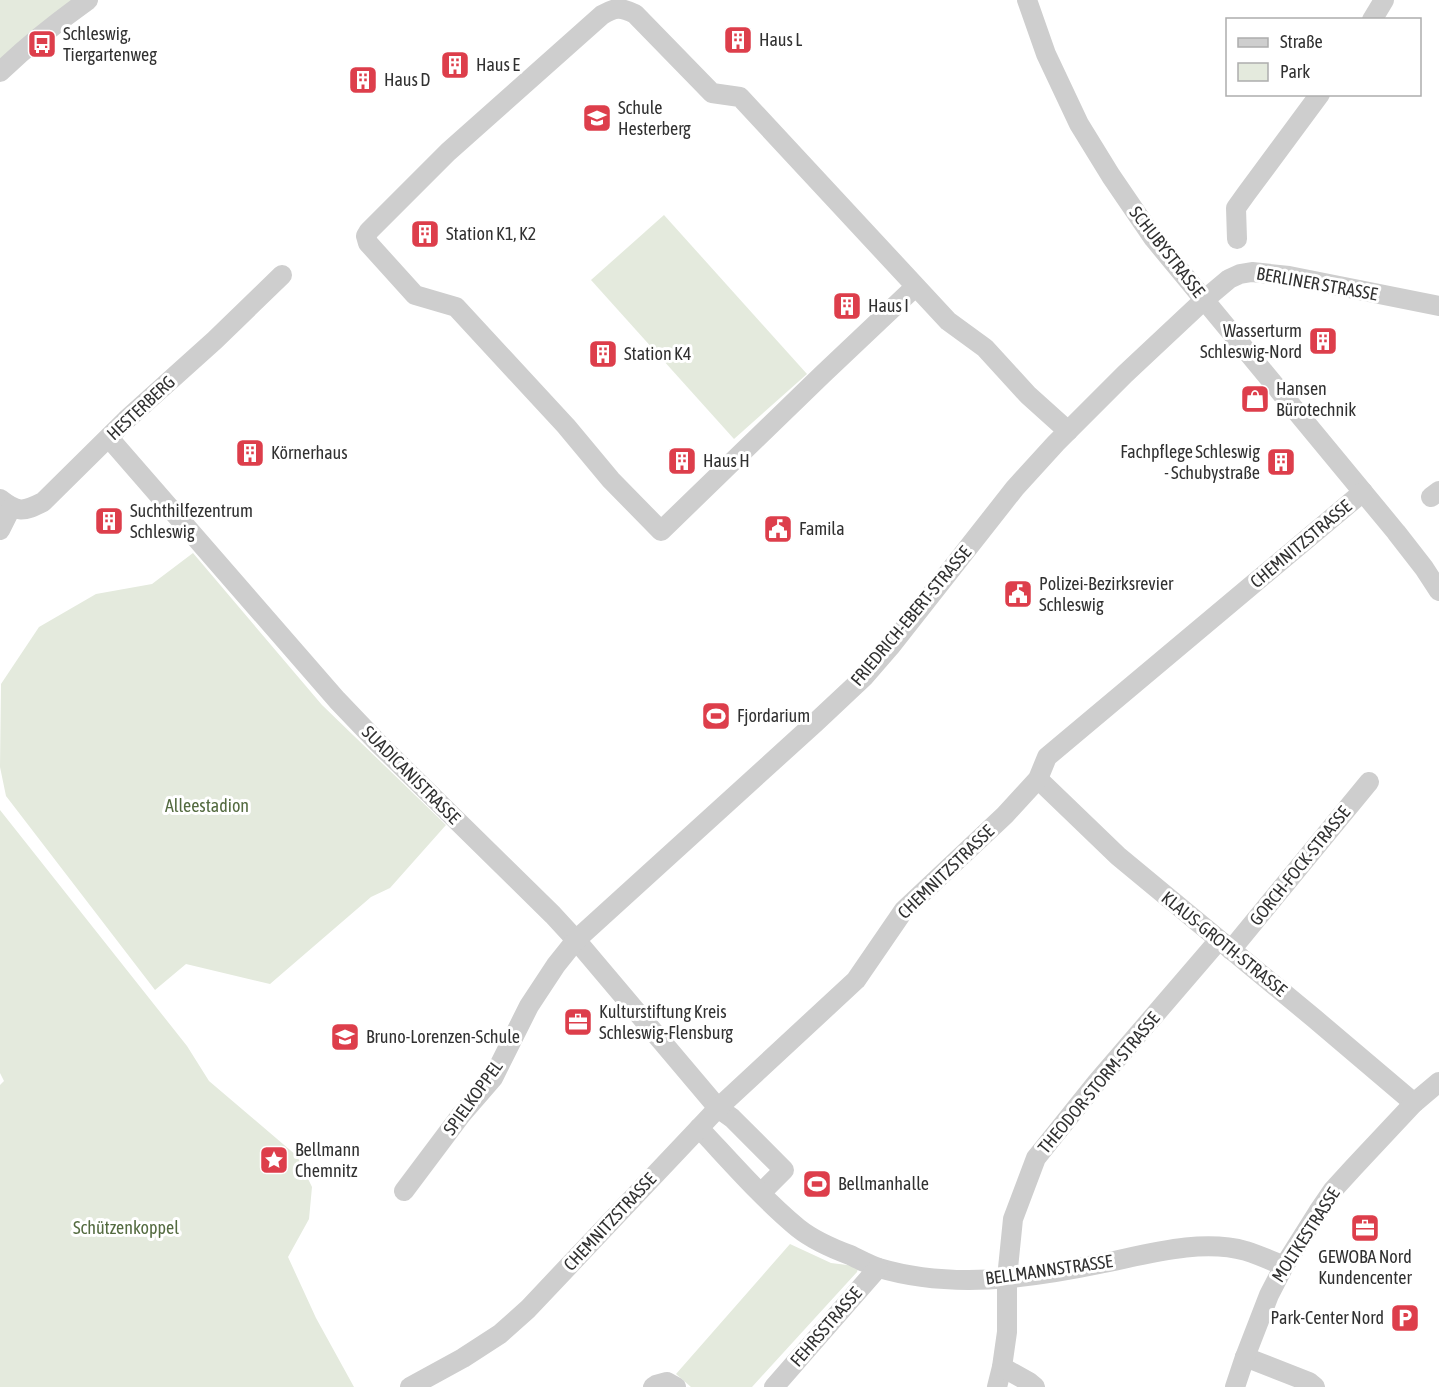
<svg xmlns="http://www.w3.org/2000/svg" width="1439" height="1387" font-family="'Asap Condensed',sans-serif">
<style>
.green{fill:#e4eadd}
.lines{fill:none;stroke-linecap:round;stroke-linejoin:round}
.minor{stroke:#cecece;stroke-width:20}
.labels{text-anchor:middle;stroke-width:6;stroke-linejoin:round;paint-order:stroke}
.poi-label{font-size:18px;fill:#313131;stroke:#fff;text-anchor:start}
.street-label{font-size:18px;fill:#313131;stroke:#fff}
.park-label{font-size:18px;fill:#546b40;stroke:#fff}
</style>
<rect width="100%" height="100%" fill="#fff"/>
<g class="green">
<path d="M 0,0 L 75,0 L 0,59 Z"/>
<path d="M 664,215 L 807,374 L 734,439 L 591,280 Z"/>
<path d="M 193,553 L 322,705 L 446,825 L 390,888 L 371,897 L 270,984 L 186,964 L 155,990 L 6,796 L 0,767 L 1,684 L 39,627 L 96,594 L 152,584 Z"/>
<path d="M 0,810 L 187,1046 L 209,1081 L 297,1156 L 312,1187 L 309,1219 L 288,1257 L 316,1318 L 354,1387 L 0,1387 L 0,1085 L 4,1081 L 0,1073 Z"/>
<path d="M 790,1244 L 831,1263 L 855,1266 L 858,1269 L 857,1272 L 752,1387 L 691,1387 L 676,1374 Z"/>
</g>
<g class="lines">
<g class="minor">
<path d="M 1027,0 L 1046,54 L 1079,124 L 1111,176 L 1154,239 L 1396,532 L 1424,568 L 1439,591"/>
<path d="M 1372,20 L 1384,0"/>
<path d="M 0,72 C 27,46 57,22 88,0"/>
<path d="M 1237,239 L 1236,208 L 1246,194 L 1320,94"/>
<path d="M 915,287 L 823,374 L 661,531 L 611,480 L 566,426 L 456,307 L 415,295 L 368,243 L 366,236 L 369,231 L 448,152 L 602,15 C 616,7 620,7 635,14 L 712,93 L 740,97 L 948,321 L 985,348 L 1028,395 L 1068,431"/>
<path d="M 109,438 L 337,700 L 379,744 L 553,915 L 576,940 L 718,1108 L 732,1118 L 784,1170 L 761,1193"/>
<path d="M 1431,497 L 1439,491"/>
<path d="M 0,499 C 18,513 23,512 43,502 L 126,420 L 215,340 L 282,275"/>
<path d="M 0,530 L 11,508"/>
<path d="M 1038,779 L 1118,856 L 1315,1019 L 1414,1103"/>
<path d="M 1231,950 L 1369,782"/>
<path d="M 699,1128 C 731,1162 762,1198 798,1228 C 813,1240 831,1248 850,1255 C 859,1259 869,1265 879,1268 C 950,1289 1027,1279 1099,1264 C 1145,1255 1200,1238 1246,1251 C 1259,1255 1272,1261 1284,1266"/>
<path d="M 404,1191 L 461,1115 L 493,1078 L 529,1006 L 556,965 L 576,940 L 816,722 L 864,677 L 890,647 L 1015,488 L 1056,443 L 1125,374 L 1204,300 L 1229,279 L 1240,274 L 1252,272 L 1289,276 L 1439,306"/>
<path d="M 1245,1357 L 1309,1382 L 1315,1387"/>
<path d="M 410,1387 L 463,1358 L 500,1334 L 528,1309 L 718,1108 L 856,980 L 904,910 L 1005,815 L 1038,779 L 1047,757 L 1363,492"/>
<path d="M 653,1387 L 656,1385 L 667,1382 L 676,1387"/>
<path d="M 774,1387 L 878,1268"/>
<path d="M 997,1387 L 1002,1367"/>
<path d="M 1035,1387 L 1029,1382 L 1002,1367 L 1007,1332 L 1007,1278 L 1013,1219 L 1036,1158 L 1097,1082 L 1219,940"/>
<path d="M 1235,1387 L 1245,1357 L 1269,1295 L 1284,1266 L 1318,1212 L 1333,1190 L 1354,1167 L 1414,1103 L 1439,1082"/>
</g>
</g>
<defs>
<g id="building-square" transform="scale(1.5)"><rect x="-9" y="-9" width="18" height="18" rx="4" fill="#dd3e4b" stroke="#fff"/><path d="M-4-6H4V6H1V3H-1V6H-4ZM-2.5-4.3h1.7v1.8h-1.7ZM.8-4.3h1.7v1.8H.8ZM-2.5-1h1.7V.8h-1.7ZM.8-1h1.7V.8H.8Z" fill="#fff"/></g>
<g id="bus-square" transform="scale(1.5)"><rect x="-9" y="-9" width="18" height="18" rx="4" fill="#dd3e4b" stroke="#fff"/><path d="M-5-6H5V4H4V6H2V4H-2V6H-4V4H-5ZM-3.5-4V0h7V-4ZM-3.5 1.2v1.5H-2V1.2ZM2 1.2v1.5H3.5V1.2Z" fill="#fff"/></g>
<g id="school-square" transform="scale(1.5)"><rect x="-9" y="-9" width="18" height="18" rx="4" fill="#dd3e4b" stroke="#fff"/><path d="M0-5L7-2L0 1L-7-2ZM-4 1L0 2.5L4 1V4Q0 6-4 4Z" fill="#fff"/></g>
<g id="shop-square" transform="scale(1.5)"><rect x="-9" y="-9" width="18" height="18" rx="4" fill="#dd3e4b" stroke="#fff"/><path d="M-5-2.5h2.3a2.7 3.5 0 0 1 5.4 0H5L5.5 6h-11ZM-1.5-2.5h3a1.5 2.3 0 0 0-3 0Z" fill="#fff"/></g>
<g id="civic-square" transform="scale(1.5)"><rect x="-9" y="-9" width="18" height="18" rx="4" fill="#dd3e4b" stroke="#fff"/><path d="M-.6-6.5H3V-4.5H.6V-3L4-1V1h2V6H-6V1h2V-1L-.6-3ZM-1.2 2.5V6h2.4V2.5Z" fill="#fff"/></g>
<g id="stadium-square" transform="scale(1.5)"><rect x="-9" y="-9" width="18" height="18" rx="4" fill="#dd3e4b" stroke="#fff"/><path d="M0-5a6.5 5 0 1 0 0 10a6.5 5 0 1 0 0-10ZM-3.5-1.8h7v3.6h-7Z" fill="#fff"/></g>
<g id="office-square" transform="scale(1.5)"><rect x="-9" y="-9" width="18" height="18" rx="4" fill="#dd3e4b" stroke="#fff"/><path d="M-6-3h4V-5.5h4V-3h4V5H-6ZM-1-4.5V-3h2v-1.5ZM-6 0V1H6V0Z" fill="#fff"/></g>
<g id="sight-square" transform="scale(1.5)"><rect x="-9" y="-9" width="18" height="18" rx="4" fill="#dd3e4b" stroke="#fff"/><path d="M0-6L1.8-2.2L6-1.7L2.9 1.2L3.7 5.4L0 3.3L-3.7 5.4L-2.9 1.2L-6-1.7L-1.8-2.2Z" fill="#fff"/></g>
<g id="parking-square" transform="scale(1.5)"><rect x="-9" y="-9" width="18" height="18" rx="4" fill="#dd3e4b" stroke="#fff"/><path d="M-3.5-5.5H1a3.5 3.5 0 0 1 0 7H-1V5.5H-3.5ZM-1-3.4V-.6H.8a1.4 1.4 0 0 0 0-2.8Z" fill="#fff"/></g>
</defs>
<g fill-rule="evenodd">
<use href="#building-square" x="738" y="40"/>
<use href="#bus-square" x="42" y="44"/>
<use href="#building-square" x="455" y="65"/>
<use href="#building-square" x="363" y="80"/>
<use href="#school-square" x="597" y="118"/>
<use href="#building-square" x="425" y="234"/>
<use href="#building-square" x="847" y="306"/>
<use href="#building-square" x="1323" y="341"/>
<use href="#building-square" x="603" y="354"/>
<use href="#shop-square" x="1255" y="399"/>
<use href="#building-square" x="250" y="453"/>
<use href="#building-square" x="682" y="461"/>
<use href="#building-square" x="1281" y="462"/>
<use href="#building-square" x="109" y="521"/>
<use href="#civic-square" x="778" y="529"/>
<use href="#civic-square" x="1018" y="594"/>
<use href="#stadium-square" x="716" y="716"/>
<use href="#office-square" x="578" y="1022"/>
<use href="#school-square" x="345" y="1037"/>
<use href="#sight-square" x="274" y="1160"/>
<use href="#stadium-square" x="817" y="1184"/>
<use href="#office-square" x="1365" y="1228"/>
<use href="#parking-square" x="1405" y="1318"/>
</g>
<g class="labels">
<g class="poi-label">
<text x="63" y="40">Schleswig,<tspan x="63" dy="21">Tiergartenweg</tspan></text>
<text x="759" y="46">Haus L</text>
<text x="476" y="71">Haus E</text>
<text x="384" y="86">Haus D</text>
<text x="618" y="114">Schule<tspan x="618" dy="21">Hesterberg</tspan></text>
<text x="446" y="240">Station K1, K2</text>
<text x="868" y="312">Haus I</text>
<text x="1302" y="337" text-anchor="end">Wasserturm<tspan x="1302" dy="21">Schleswig-Nord</tspan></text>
<text x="624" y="360">Station K4</text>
<text x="1276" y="395">Hansen<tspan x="1276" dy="21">Bürotechnik</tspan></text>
<text x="1260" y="458" text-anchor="end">Fachpflege Schleswig<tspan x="1260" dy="21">- Schubystraße</tspan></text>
<text x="271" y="459">Körnerhaus</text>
<text x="703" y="467">Haus H</text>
<text x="130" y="517">Suchthilfezentrum<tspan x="130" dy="21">Schleswig</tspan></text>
<text x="799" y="535">Famila</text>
<text x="1039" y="590">Polizei-Bezirksrevier<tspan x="1039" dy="21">Schleswig</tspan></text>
<text x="737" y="722">Fjordarium</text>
<text x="599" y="1018">Kulturstiftung Kreis<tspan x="599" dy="21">Schleswig-Flensburg</tspan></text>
<text x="366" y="1043">Bruno-Lorenzen-Schule</text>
<text x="295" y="1156">Bellmann<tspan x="295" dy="21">Chemnitz</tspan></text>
<text x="838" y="1190">Bellmanhalle</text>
<text x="1365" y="1263" text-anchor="middle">GEWOBA Nord<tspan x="1365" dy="21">Kundencenter</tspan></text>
<text x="1384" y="1324" text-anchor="end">Park-Center Nord</text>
</g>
<g class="street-label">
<text transform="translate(1167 252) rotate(52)" y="6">SCHUBYSTRASSE</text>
<text transform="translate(1317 284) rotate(10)" y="6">BERLINER STRASSE</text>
<text transform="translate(141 408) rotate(-43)" y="6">HESTERBERG</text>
<text transform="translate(1301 544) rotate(-40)" y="6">CHEMNITZSTRASSE</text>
<text transform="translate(911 616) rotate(-50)" y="6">FRIEDRICH-EBERT-STRASSE</text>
<text transform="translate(411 775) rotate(45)" y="6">SUADICANISTRASSE</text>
<text transform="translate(1300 866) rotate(-51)" y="6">GORCH-FOCK-STRASSE</text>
<text transform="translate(946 872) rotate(-44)" y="6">CHEMNITZSTRASSE</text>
<text transform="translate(1224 944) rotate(39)" y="6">KLAUS-GROTH-STRASSE</text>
<text transform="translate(1099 1083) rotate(-50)" y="6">THEODOR-STORM-STRASSE</text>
<text transform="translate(473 1098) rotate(-54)" y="6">SPIELKOPPEL</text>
<text transform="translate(610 1222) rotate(-47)" y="6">CHEMNITZSTRASSE</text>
<text transform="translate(1306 1235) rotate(-57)" y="6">MOLTKESTRASSE</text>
<text transform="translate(1049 1270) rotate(-8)" y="6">BELLMANNSTRASSE</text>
<text transform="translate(826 1327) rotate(-49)" y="6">FEHRSSTRASSE</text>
</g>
<g class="park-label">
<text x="207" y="812">Alleestadion</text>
<text x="126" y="1234">Schützenkoppel</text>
</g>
</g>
<rect x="1226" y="18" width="195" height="78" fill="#ffffff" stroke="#adadad" stroke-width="1.5"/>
<rect x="1238" y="38" width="30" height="9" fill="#cecece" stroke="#adadad" stroke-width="1.5"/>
<text x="1280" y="48" font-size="18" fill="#313131">Straße</text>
<rect x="1238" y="63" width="30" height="18" fill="#e4eadd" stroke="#adadad" stroke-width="1.5"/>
<text x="1280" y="78" font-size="18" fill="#313131">Park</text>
</svg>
